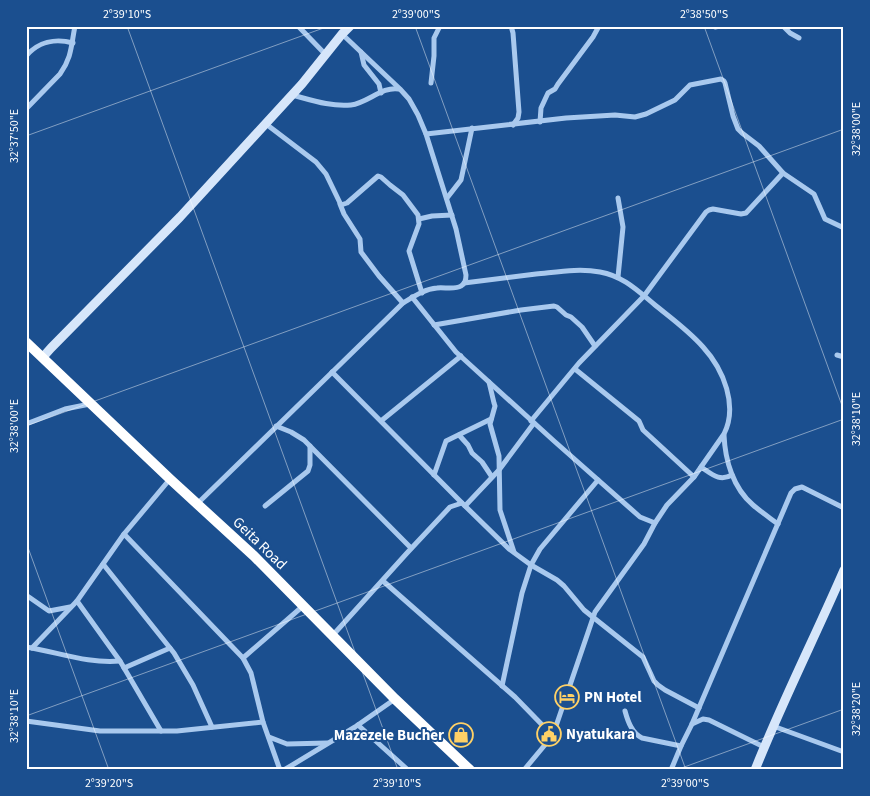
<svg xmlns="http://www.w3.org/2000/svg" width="870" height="796" font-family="'Source Sans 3',sans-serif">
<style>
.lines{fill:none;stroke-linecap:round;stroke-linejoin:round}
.street{stroke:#a9c9ee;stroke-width:5}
.secondary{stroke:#d6e6fa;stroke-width:9}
.highway{stroke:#fff;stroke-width:10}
.ticks{fill:none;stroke:#fff;stroke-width:1;stroke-opacity:0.45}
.labels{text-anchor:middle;stroke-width:4;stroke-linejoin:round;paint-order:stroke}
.street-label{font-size:15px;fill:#fff;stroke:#1b4f8f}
.poi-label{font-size:15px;font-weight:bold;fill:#fff;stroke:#1b4f8f;text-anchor:start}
.neatline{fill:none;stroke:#fff;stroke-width:2}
.ticks-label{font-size:12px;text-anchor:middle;fill:#fff}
</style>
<rect width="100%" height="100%" fill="#1b4f8f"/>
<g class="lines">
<g class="street">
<path d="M 298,26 L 326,55"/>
<path d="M 511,26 L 513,33 L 519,112 L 518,118 L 513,125"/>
<path d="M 712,26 L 715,27 L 720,26"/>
<path d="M 783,26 L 790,33 L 799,38"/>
<path d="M 361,52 L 364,65 L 379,84 L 381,93"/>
<path d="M 26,56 C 38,42 55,38 73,43"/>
<path d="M 431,83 L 434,56 L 434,38 L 440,26"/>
<path d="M 292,95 C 311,100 331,107 351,105 C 368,103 382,86 399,89"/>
<path d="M 26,109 L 60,74 C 72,57 71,46 75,26"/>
<path d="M 540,122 L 541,108 L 548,93 L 555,89 L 558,84 L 593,37 L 599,26"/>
<path d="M 266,124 L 316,162 L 326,174 L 341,205 L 347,203 L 378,176 L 381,177 L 390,185 L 403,195 L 418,215 L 419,224 L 409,251 L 422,293"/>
<path d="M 426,134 L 566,118 L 615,115 L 635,117 L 646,114 L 675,100 L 690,85 L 721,79 L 724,81 L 725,83 L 733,116 L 738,129 L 742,133 L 759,146 L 783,173 L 814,194 L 825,219 L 844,228"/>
<path d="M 447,198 L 461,180 L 472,128"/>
<path d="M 340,204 L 344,214 L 360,239 L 361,252 L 379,276 L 403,303"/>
<path d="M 419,219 L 432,216 L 452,215"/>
<path d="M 618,277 L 623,227 L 618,198"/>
<path d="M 464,283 C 488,280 512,277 536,274 C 557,272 579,268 600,272 C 623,276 638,291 655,305 C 671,318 689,331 703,347 C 724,370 738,406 724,434 L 694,477 L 667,505 L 655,523 L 644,544 L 595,612 L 555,729 L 549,740 L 524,770"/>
<path d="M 412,297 L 456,352 L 554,441 L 640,517 L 655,523"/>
<path d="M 434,325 L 521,310 L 554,306 L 557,307 L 566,315 L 571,317 L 582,327 L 595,346"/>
<path d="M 837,355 L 844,357"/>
<path d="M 575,369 L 639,421 L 643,430 L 694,477"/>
<path d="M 332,372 L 462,503 L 509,549 L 531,565 L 557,580 L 564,586 L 584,610 L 643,657 L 654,681 L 658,685 L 665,690 L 699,708"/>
<path d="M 489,382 L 494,403 L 495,406 L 490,424 L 499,456 L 500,510 L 514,552"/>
<path d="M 381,421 L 461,356"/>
<path d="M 531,421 L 579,363 L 644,296 L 706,212 L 709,210 L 713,209 L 741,214 L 746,213 L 783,173"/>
<path d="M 26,424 L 65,409 L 90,404"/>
<path d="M 276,426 L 291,432 L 304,440 L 411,548"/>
<path d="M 459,435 L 468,445 L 472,453 L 482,462 L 492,477"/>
<path d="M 724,435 C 725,460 733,488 753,505 C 761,512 770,518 778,524"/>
<path d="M 701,467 C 712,474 719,482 732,475"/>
<path d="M 434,475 L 446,441 L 491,419"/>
<path d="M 197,504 L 403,303 C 413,297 424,289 437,288 C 444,287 455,290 461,286 C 465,284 466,280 466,275 L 456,229 L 426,134 L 418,115 L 409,99 L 400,89 L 342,34"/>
<path d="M 265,506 L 308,471 L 310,465 L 310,446"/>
<path d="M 465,506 L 499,470 L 534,423"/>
<path d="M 124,534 L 243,658 L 251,673 L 263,722 L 280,770"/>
<path d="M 103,564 L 174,653 L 193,685 L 212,727"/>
<path d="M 383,581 L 515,697 L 552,735"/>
<path d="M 26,595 L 49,611 L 70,607"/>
<path d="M 77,601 L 120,661 L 161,731"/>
<path d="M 333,635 L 407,553 L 450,507 L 462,503"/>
<path d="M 26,647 C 58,652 88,664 120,661"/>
<path d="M 32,648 L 77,601 L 124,534 L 170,479"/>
<path d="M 243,658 L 303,606"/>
<path d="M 124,668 L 170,648"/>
<path d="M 502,686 L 522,593 L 531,565 L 540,549 L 598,480"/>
<path d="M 625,711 C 628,722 632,733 642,738 L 681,746"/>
<path d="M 26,721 L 100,731 L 177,731 L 263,722"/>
<path d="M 692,724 L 703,719 L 709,720 L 764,747"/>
<path d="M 358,725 L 408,770"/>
<path d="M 773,726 L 844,752"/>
<path d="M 269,737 L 287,744 L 327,743"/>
<path d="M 284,770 L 355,727 L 395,699"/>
<path d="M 671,770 L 681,746 L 692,724 L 791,493 L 795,489 L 802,487 L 844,508"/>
</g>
<g class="secondary">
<path d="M 43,357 L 51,348 L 180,217 L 302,84 L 342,34 L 350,26"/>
<path d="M 755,770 C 782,702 815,637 844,570"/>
</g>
<path class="highway" d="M 26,342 L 170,479 L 254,556 L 395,699 L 470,770"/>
</g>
<path class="ticks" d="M 127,26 L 398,770M 415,26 L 686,770M 704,26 L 844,411M 26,136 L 329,26M 26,426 L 844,129M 26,542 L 109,770M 26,716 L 844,419M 676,770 L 844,709"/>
<defs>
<g id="hotel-ring" transform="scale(1.25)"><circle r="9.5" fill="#1b4f8f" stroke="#ffd166" stroke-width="1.5"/><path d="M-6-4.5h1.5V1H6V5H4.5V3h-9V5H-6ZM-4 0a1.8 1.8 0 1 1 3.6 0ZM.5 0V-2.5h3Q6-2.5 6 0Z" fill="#ffd166"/></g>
<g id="civic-ring" transform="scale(1.25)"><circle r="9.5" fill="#1b4f8f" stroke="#ffd166" stroke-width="1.5"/><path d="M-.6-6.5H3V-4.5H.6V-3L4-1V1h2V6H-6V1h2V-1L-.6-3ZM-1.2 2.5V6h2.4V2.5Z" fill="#ffd166"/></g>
<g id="shop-ring" transform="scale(1.25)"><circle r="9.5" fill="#1b4f8f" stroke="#ffd166" stroke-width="1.5"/><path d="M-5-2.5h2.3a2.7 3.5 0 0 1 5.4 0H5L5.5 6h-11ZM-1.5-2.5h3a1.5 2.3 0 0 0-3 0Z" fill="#ffd166"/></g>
</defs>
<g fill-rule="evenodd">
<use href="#hotel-ring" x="567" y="697"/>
<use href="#civic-ring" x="549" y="734"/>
<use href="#shop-ring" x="461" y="735"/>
</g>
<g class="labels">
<g class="street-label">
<text transform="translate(260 543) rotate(44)" y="5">Geita Road</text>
</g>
<g class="poi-label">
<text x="584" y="702">PN Hotel</text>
<text x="566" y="739">Nyatukara</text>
<text x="444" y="740" text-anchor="end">Mazezele Bucher</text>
</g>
</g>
<rect width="870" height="796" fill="none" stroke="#1b4f8f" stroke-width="55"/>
<rect x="28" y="28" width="814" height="740" class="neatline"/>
<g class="ticks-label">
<text x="127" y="18">2°39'10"S</text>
<text x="416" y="18">2°39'00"S</text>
<text x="704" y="18">2°38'50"S</text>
<text transform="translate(856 129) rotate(-90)" y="4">32°38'00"E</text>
<text transform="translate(14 136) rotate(-90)" y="4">32°37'50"E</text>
<text transform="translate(856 419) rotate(-90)" y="4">32°38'10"E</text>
<text transform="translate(14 426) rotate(-90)" y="4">32°38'00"E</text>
<text transform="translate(856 709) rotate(-90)" y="4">32°38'20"E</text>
<text transform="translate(14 716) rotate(-90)" y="4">32°38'10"E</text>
<text x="109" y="787">2°39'20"S</text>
<text x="397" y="787">2°39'10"S</text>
<text x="685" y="787">2°39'00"S</text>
</g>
</svg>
